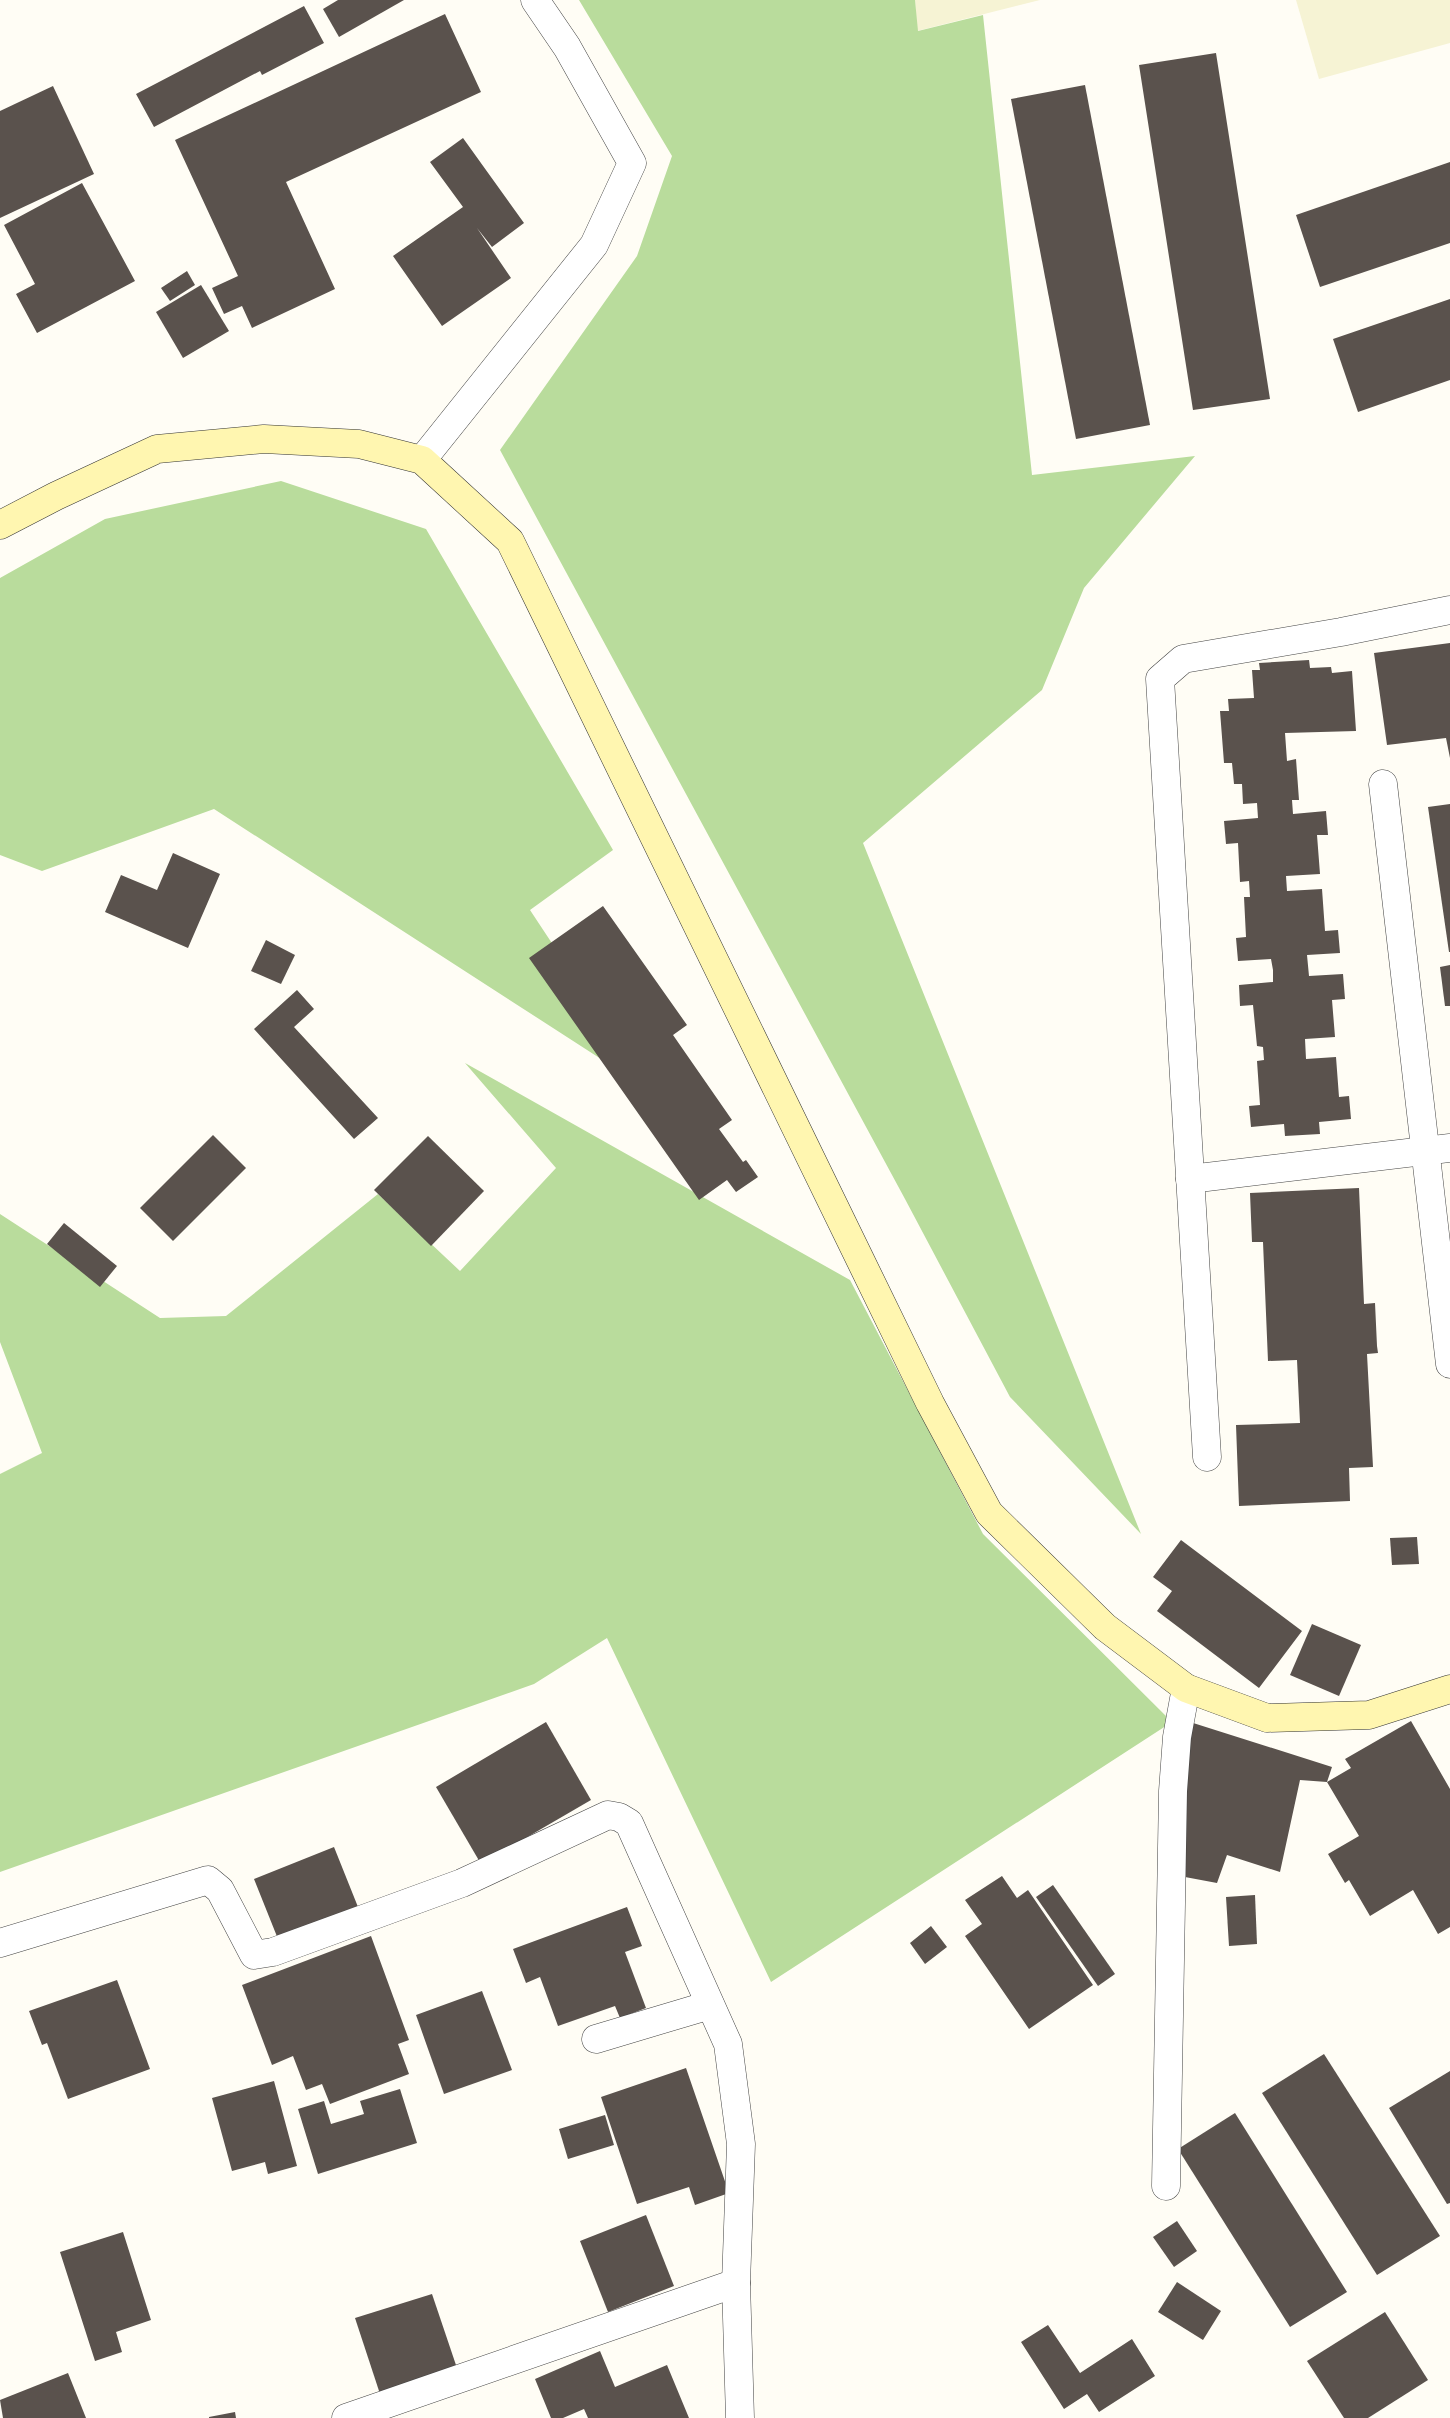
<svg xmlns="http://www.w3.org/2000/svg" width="1450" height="2418" font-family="'IBM Plex Serif',serif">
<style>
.farmland{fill:#f6f3d4}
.forest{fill:#b9dc9c}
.building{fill:#5a524d}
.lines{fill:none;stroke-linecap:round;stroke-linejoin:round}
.street-casing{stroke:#444;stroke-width:29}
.secondary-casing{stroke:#333;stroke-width:29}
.street{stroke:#fff;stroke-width:28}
.secondary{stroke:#fff6b0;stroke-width:28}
</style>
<rect width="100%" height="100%" fill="#fffdf5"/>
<g class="farmland">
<path d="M 915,0 L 1040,0 L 917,31 Z"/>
<path d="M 1296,0 L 1450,0 L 1450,43 L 1319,79 Z"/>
</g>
<g class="forest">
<path d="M 579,0 L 915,0 L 918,31 L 983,15 L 1032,475 L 1195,456 L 1084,588 L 1042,690 L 863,843 L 1141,1534 L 1010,1397 L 905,1199 L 500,450 L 637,256 L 672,156 Z"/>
<path d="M 281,481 L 426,529 L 613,850 L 530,910 L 649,1090 L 214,809 L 42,871 L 0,855 L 0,578 L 105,519 Z"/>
<path d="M 465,1063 L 850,1280 L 983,1534 L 1172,1722 L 771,1982 L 607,1638 L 534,1684 L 0,1872 L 0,1474 L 42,1453 L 0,1342 L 0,1214 L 160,1318 L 226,1316 L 378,1194 L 460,1271 L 556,1168 Z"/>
</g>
<g class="building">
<path d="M 338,0 L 404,0 L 339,37 L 323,9 Z"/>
<path d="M 304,6 L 324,43 L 262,75 L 260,71 L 154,127 L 136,94 Z"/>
<path d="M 445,14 L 481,92 L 286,182 L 335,289 L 252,328 L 242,306 L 224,314 L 212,288 L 238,276 L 175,140 Z"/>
<path d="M 1216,53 L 1270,399 L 1193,410 L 1139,65 Z"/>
<path d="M 1085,85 L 1150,425 L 1076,439 L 1011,99 Z"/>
<path d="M 53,86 L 94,174 L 0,218 L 0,111 Z"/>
<path d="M 463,138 L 524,223 L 492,247 L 477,228 L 511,278 L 442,326 L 393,256 L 463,207 L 430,162 Z"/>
<path d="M 1450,162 L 1450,243 L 1320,287 L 1296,215 Z"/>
<path d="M 82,183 L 135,281 L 37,333 L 16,294 L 35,284 L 4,225 Z"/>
<path d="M 187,271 L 195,285 L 170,301 L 161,288 Z"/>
<path d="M 201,285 L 229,331 L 183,358 L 156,312 Z"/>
<path d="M 1450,299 L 1450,380 L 1358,412 L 1333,339 Z"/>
<path d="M 1450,643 L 1450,758 L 1446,738 L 1387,745 L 1374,653 Z"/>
<path d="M 1309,660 L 1310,668 L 1331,667 L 1332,673 L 1352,671 L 1356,731 L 1285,733 L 1287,761 L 1296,759 L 1299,800 L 1292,800 L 1293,814 L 1326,811 L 1328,835 L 1317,835 L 1320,874 L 1286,876 L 1287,891 L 1322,889 L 1325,931 L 1338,930 L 1340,953 L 1307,955 L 1309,976 L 1343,974 L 1345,999 L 1332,1000 L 1335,1037 L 1305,1039 L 1306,1059 L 1336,1057 L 1339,1097 L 1349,1096 L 1351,1119 L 1319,1122 L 1320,1134 L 1285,1136 L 1284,1124 L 1251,1127 L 1249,1106 L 1260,1105 L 1257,1061 L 1264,1060 L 1263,1047 L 1257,1046 L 1253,1005 L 1240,1006 L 1239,985 L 1273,982 L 1273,970 L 1271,959 L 1238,961 L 1236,938 L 1246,937 L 1244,897 L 1250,897 L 1249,881 L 1240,882 L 1238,843 L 1226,844 L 1224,821 L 1258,818 L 1257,803 L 1243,804 L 1242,784 L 1234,784 L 1232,763 L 1224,763 L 1220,711 L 1229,711 L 1228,699 L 1254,698 L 1252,670 L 1260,670 L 1259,663 Z"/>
<path d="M 1450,804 L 1450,952 L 1449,952 L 1428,807 Z"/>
<path d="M 173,853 L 220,874 L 188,948 L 105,912 L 121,875 L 157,890 Z"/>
<path d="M 603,906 L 687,1025 L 673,1035 L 732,1120 L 719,1129 L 743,1162 L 746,1160 L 758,1177 L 736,1192 L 727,1180 L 699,1200 L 529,958 Z"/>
<path d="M 266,940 L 295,955 L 281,984 L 251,971 Z"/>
<path d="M 1450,965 L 1450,1006 L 1445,1006 L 1440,967 Z"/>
<path d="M 297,990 L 314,1009 L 294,1027 L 378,1118 L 354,1139 L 254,1029 Z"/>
<path d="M 213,1135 L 246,1168 L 173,1241 L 140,1208 Z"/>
<path d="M 428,1136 L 484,1191 L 431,1246 L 374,1190 Z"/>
<path d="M 1359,1188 L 1364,1304 L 1375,1303 L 1377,1346 L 1378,1353 L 1367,1354 L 1373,1467 L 1349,1468 L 1350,1501 L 1239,1506 L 1236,1425 L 1300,1423 L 1297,1360 L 1268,1361 L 1263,1242 L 1252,1242 L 1250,1193 Z"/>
<path d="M 64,1223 L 117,1266 L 100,1287 L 47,1244 Z"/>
<path d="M 1417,1537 L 1419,1564 L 1392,1565 L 1390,1538 Z"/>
<path d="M 1181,1540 L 1302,1631 L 1259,1688 L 1157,1611 L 1172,1591 L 1153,1577 Z"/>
<path d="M 1312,1624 L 1361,1645 L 1339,1696 L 1290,1675 Z"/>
<path d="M 1411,1721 L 1450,1789 L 1450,1927 L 1438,1934 L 1413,1890 L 1370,1916 L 1349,1880 L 1345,1883 L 1328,1854 L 1359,1836 L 1327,1782 L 1351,1768 L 1345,1759 Z"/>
<path d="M 546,1722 L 591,1800 L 481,1864 L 436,1787 Z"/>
<path d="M 1190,1722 L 1332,1767 L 1327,1782 L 1300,1780 L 1280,1872 L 1227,1855 L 1217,1883 L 1185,1877 L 1182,1779 Z"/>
<path d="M 334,1847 L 358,1907 L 278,1939 L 254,1879 Z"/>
<path d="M 1002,1876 L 1017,1898 L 1028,1890 L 1093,1985 L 1029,2029 L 965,1936 L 982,1924 L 965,1900 Z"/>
<path d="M 1053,1885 L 1115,1974 L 1098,1986 L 1036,1897 Z"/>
<path d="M 1255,1895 L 1257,1944 L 1229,1946 L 1226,1897 Z"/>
<path d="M 627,1907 L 642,1946 L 625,1952 L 646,2008 L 620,2018 L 615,2006 L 558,2026 L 540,1977 L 526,1983 L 513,1949 Z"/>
<path d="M 931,1926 L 947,1947 L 925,1964 L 910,1943 Z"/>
<path d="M 371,1936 L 409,2040 L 398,2044 L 409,2074 L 330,2104 L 322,2084 L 306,2090 L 293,2056 L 272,2065 L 242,1985 Z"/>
<path d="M 117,1980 L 150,2069 L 68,2099 L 47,2043 L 42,2045 L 29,2011 Z"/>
<path d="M 482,1991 L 512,2070 L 444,2094 L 416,2015 Z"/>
<path d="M 1324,2054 L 1440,2236 L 1377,2275 L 1262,2093 Z"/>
<path d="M 686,2068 L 729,2193 L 695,2205 L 689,2187 L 637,2204 L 601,2097 Z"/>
<path d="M 1450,2071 L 1450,2203 L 1447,2204 L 1389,2108 Z"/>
<path d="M 274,2081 L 297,2166 L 268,2174 L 265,2162 L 232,2171 L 212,2098 Z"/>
<path d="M 400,2089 L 417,2143 L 318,2174 L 298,2109 L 324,2101 L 331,2124 L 364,2114 L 360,2101 Z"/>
<path d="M 1235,2113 L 1347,2292 L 1290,2327 L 1178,2149 Z"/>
<path d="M 605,2115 L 614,2145 L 568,2159 L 559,2129 Z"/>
<path d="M 646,2215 L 674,2286 L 608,2312 L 580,2241 Z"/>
<path d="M 1177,2221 L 1197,2251 L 1174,2267 L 1153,2237 Z"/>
<path d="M 123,2232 L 151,2320 L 116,2332 L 122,2352 L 95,2361 L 60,2252 Z"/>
<path d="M 1177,2282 L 1221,2311 L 1203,2340 L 1158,2312 Z"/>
<path d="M 432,2294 L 459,2374 L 382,2400 L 355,2318 Z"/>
<path d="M 1385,2312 L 1428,2380 L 1368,2418 L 1344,2418 L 1307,2361 Z"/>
<path d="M 1048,2325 L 1080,2373 L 1132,2339 L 1155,2376 L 1099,2412 L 1087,2394 L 1064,2409 L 1021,2342 Z"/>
<path d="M 600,2351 L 615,2387 L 667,2365 L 689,2418 L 588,2418 L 584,2409 L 563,2418 L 551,2418 L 535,2379 Z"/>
<path d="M 68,2373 L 86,2418 L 3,2418 L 0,2400 Z"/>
<path d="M 235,2412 L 236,2418 L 209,2418 L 209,2417 Z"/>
</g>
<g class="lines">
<g class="street-casing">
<g id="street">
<path d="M 422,460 L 594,245 L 632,163 L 567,47 L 535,0"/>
<path d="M 1383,784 L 1450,1364"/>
<path d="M 1190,1179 L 1450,1148"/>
<path d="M 1207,1457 L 1160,679 L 1183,659 L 1341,632 L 1450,610"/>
<path d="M 0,1943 L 208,1880 L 220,1890 L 254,1955 L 273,1952 L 462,1883 L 608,1815 L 619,1817 L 629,1823 L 728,2044 L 741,2144 L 736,2283 L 740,2418"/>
<path d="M 596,2039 L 710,2005"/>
<path d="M 1166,2186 L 1173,1791 L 1177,1737 L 1186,1688"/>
<path d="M 346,2418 L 736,2283"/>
</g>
</g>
<g class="secondary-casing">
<path id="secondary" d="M 0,525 L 56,496 L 157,449 L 264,439 L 359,444 L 422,460 L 510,541 L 930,1403 L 989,1513 L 1105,1627 L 1186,1688 L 1267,1718 L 1369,1715 L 1450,1689"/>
</g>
<use href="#street" class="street"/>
<use href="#secondary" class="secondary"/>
</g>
</svg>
